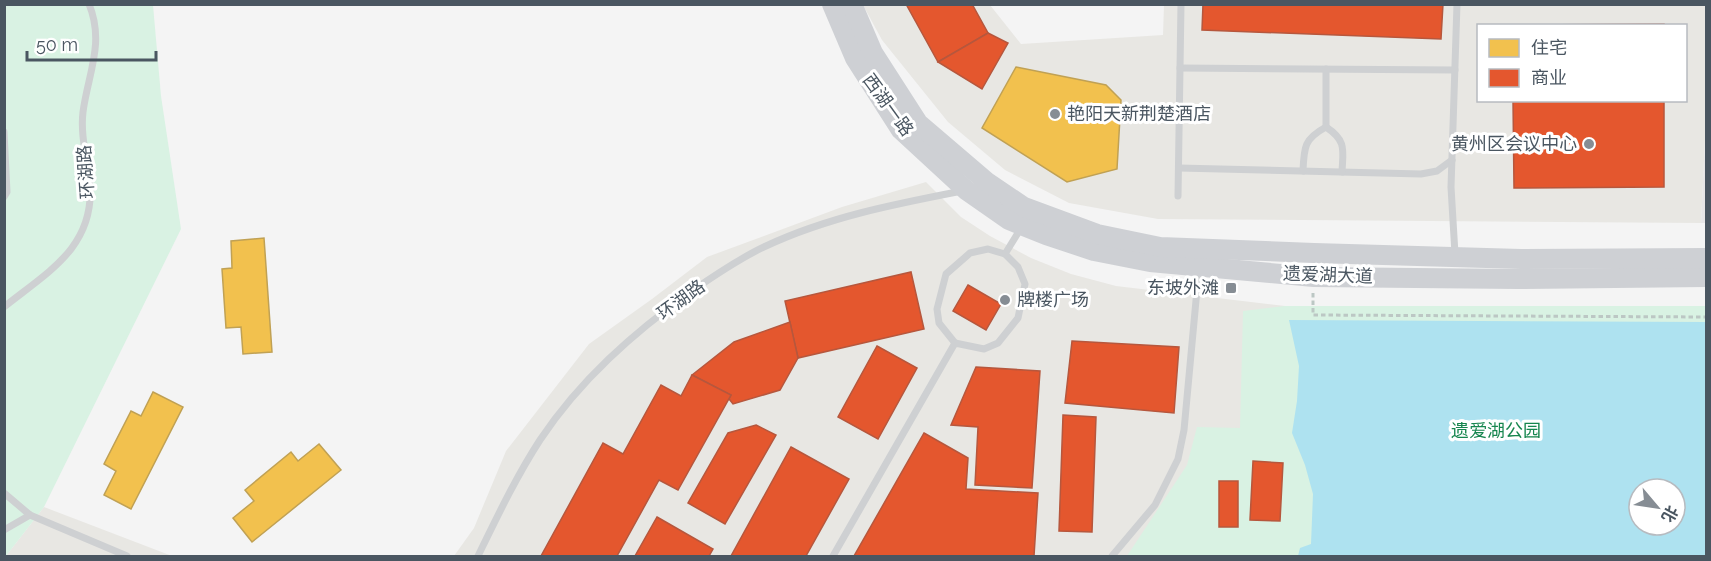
<svg xmlns="http://www.w3.org/2000/svg" width="1711" height="561" font-family="Raleway,'Noto Sans SC',sans-serif">
<style>
.commercial{fill:#e8e7e3;fill-rule:evenodd}
.education{fill:#e6e5e6}
.green{fill:#d9f2e3;fill-rule:evenodd}
.water{fill:#aee2f0;fill-rule:evenodd}
.homes{fill:#f2c14e;stroke:#c0a154;stroke-width:1.5}
.shops{fill:#e4572e;stroke:#b6573d;stroke-width:1.5}
.lines{fill:none;stroke-linecap:round;stroke-linejoin:round}
.path{stroke:#bcc7c4;stroke-width:3;stroke-dasharray:4.5 3;stroke-linecap:butt}
.lane{stroke:#ced0d2;stroke-width:7}
.secondary{stroke:#ced0d4;stroke-width:20}
.poi-dot{fill:#868d94;stroke:#fff;stroke-width:2}
.labels{text-anchor:middle;stroke-width:6;stroke-linejoin:round;paint-order:stroke}
.street-label{font-size:18px;fill:#4a5661;stroke:#fff}
.poi-label{font-size:18px;fill:#4a5661;stroke:#fff;text-anchor:start}
.park-label{font-size:18px;fill:#17864f;stroke:#fff}
</style>
<rect width="100%" height="100%" fill="#f4f4f4"/>
<g class="commercial">
<path d="M 863,5 L 990,5 L 1021,44 L 1163,35 L 1164,5 L 1706,5 L 1706,120 L 1701,223 L 1158,219 L 1069,203 L 1005,170 L 948,122 L 882,40 ZM 1478,26 L 1686,26 L 1686,100 L 1478,100 Z"/>
<path d="M 926,182 L 961,217 L 990,236 L 1031,258 L 1071,274 L 1116,286 L 1285,306 L 1298,556 L 454,556 L 474,528 L 506,451 L 589,344 L 652,299 L 707,257 L 842,207 Z"/>
<path d="M 44,507 L 172,556 L 6,556 Z"/>
</g>
<path class="education" d="M 1706,120 L 1706,223 L 1701,223 Z"/>
<g class="green">
<path d="M 4,5 L 153,5 L 161,96 L 181,229 L 44,507 L 6,556 L 4,556 Z"/>
<path d="M 1285,306 L 1706,306 L 1706,556 L 1127,556 L 1187,465 L 1197,427 L 1240,428 L 1243,311 ZM 1639,489 L 1675,489 L 1675,525 L 1639,525 Z"/>
</g>
<path class="water" d="M 1289,320 L 1706,322 L 1706,556 L 1298,556 L 1300,548 L 1311,544 L 1313,494 L 1305,465 L 1292,433 L 1297,401 L 1299,366 ZM 1639,489 L 1675,489 L 1675,525 L 1639,525 Z"/>
<g class="homes">
<path d="M 1016,67 L 1106,85 L 1121,100 L 1117,169 L 1067,182 L 982,128 Z"/>
<path d="M 264,238 L 272,352 L 243,354 L 241,327 L 226,328 L 222,269 L 232,268 L 231,241 Z"/>
<path d="M 153,392 L 183,407 L 131,509 L 104,495 L 116,471 L 104,464 L 131,411 L 141,416 Z"/>
<path d="M 319,444 L 341,470 L 252,542 L 233,518 L 254,501 L 245,490 L 291,452 L 298,461 Z"/>
</g>
<g class="shops">
<path d="M 906,4 L 972,4 L 988,33 L 938,62 Z"/>
<path d="M 1203,4 L 1443,4 L 1441,39 L 1202,30 Z"/>
<path d="M 1664,24 L 1664,26 L 1513,26 L 1513,25 Z"/>
<path d="M 988,33 L 1008,43 L 982,89 L 938,62 Z"/>
<path d="M 1513,100 L 1664,100 L 1664,187 L 1514,188 Z"/>
<path d="M 911,272 L 924,329 L 798,358 L 785,301 Z"/>
<path d="M 968,285 L 1001,304 L 986,330 L 953,311 Z"/>
<path d="M 790,322 L 798,358 L 780,390 L 733,404 L 729,399 L 731,395 L 692,375 L 734,342 Z"/>
<path d="M 1072,341 L 1179,347 L 1174,413 L 1065,403 Z"/>
<path d="M 877,346 L 917,368 L 878,439 L 838,417 Z"/>
<path d="M 976,367 L 1040,371 L 1032,488 L 975,485 L 978,427 L 951,425 Z"/>
<path d="M 692,375 L 731,395 L 678,490 L 659,480 L 617,556 L 541,556 L 603,443 L 623,454 L 661,385 L 681,396 Z"/>
<path d="M 1063,415 L 1096,417 L 1092,532 L 1059,531 Z"/>
<path d="M 756,425 L 776,435 L 725,524 L 688,503 L 728,433 Z"/>
<path d="M 924,433 L 968,458 L 966,489 L 1038,493 L 1034,556 L 854,556 Z"/>
<path d="M 791,447 L 849,479 L 806,556 L 731,556 Z"/>
<path d="M 1253,461 L 1283,463 L 1280,521 L 1250,520 Z"/>
<rect x="1219" y="481" width="19" height="46"/>
<path d="M 657,517 L 713,549 L 709,556 L 635,556 Z"/>
</g>
<g class="lines">
<path class="path" d="M 1313,293 L 1313,315 L 1706,317"/>
<g class="lane">
<path d="M 1180,68 L 1455,70"/>
<path d="M 1326,69 L 1326,127"/>
<path d="M 4,132 L 7,192 L 4,197"/>
<path d="M 1179,168 L 1421,174 L 1437,171 L 1452,160"/>
<path d="M 1303,171 C 1304,147 1304,139 1326,127 C 1347,141 1343,150 1342,172"/>
<path d="M 1178,196 L 1181,4"/>
<path d="M 1455,254 L 1451,187 L 1457,4"/>
<path d="M 4,307 C 46,273 94,248 90,186 C 88,161 80,137 83,112 C 88,74 105,43 89,4"/>
<path d="M 955,343 L 939,323 L 937,309 L 946,274 L 970,253 L 988,249 L 1005,254"/>
<path d="M 4,493 L 30,515 L 127,556"/>
<path d="M 4,530 L 30,515"/>
<path d="M 478,556 C 497,517 516,477 540,440 C 580,380 633,333 692,291 C 715,275 740,258 766,246 C 828,217 895,204 962,191"/>
<path d="M 833,556 L 955,343 L 984,349 L 998,343 L 1018,318 L 1025,284 L 1018,267 L 1005,254 L 1021,228"/>
<path d="M 1112,556 L 1155,505 L 1178,459 L 1184,430 L 1199,268"/>
</g>
<g class="secondary">
<path d="M 832,4 L 855,58 L 901,130 L 966,190 L 1009,220 L 1046,235 L 1094,251 L 1150,262 L 1314,277 L 1517,279 L 1706,277"/>
<path d="M 852,4 L 873,53 L 918,123 L 987,182 L 1024,207 L 1097,234 L 1160,247 L 1314,253 L 1521,259 L 1706,258"/>
</g>
</g>
<g class="poi-dot">
<circle cx="1055" cy="114" r="6"/>
<circle cx="1589" cy="144" r="6"/>
<rect x="1225" y="282" width="12" height="12" rx="3"/>
<circle cx="1005" cy="300" r="6"/>
</g>
<g class="labels">
<g class="street-label">
<text transform="translate(888 105) rotate(54)" y="6">西湖一路</text>
<text transform="translate(86 172) rotate(-94)" y="6">环湖路</text>
<text transform="translate(1328 275) rotate(2)" y="6">遗爱湖大道</text>
<text transform="translate(681 300) rotate(-36)" y="6">环湖路</text>
</g>
<g class="poi-label">
<text x="1067" y="120">艳阳天新荆楚酒店</text>
<text x="1577" y="150" text-anchor="end">黄州区会议中心</text>
<text x="1219" y="294" text-anchor="end">东坡外滩</text>
<text x="1017" y="306">牌楼广场</text>
</g>
<g class="park-label">
<text x="1496" y="437">遗爱湖公园</text>
</g>
</g>
<rect width="1711" height="561" fill="none" stroke="#4a5661" stroke-width="12"/>
<rect x="1477" y="24" width="210" height="78" fill="#ffffff" stroke="#b7bbc0" stroke-width="1.5"/>
<rect x="1489" y="39" width="30" height="18" fill="#f2c14e" stroke="#b7bbc0" stroke-width="1.5"/>
<text x="1531" y="54" font-size="18" fill="#4a5661">住宅</text>
<rect x="1489" y="69" width="30" height="18" fill="#e4572e" stroke="#b7bbc0" stroke-width="1.5"/>
<text x="1531" y="84" font-size="18" fill="#4a5661">商业</text>
<g transform="translate(1657 507) rotate(119)"><circle r="28" fill="#ffffff" stroke="#b7bbc0" stroke-width="1.5"/>
<path d="M0-4.5L10 22L0 15L-10 22Z" fill="#868d94"/>
<text y="-9" font-size="16" font-weight="bold" text-anchor="middle" fill="#4a5661">北</text>
</g>
<path d="M27 51v9h129v-9" fill="none" stroke="#4a5661" stroke-width="3"/>
<text x="36" y="51" font-size="18" fill="#4a5661" stroke="#ffffff" stroke-width="4.5" paint-order="stroke">50 m</text>
</svg>
